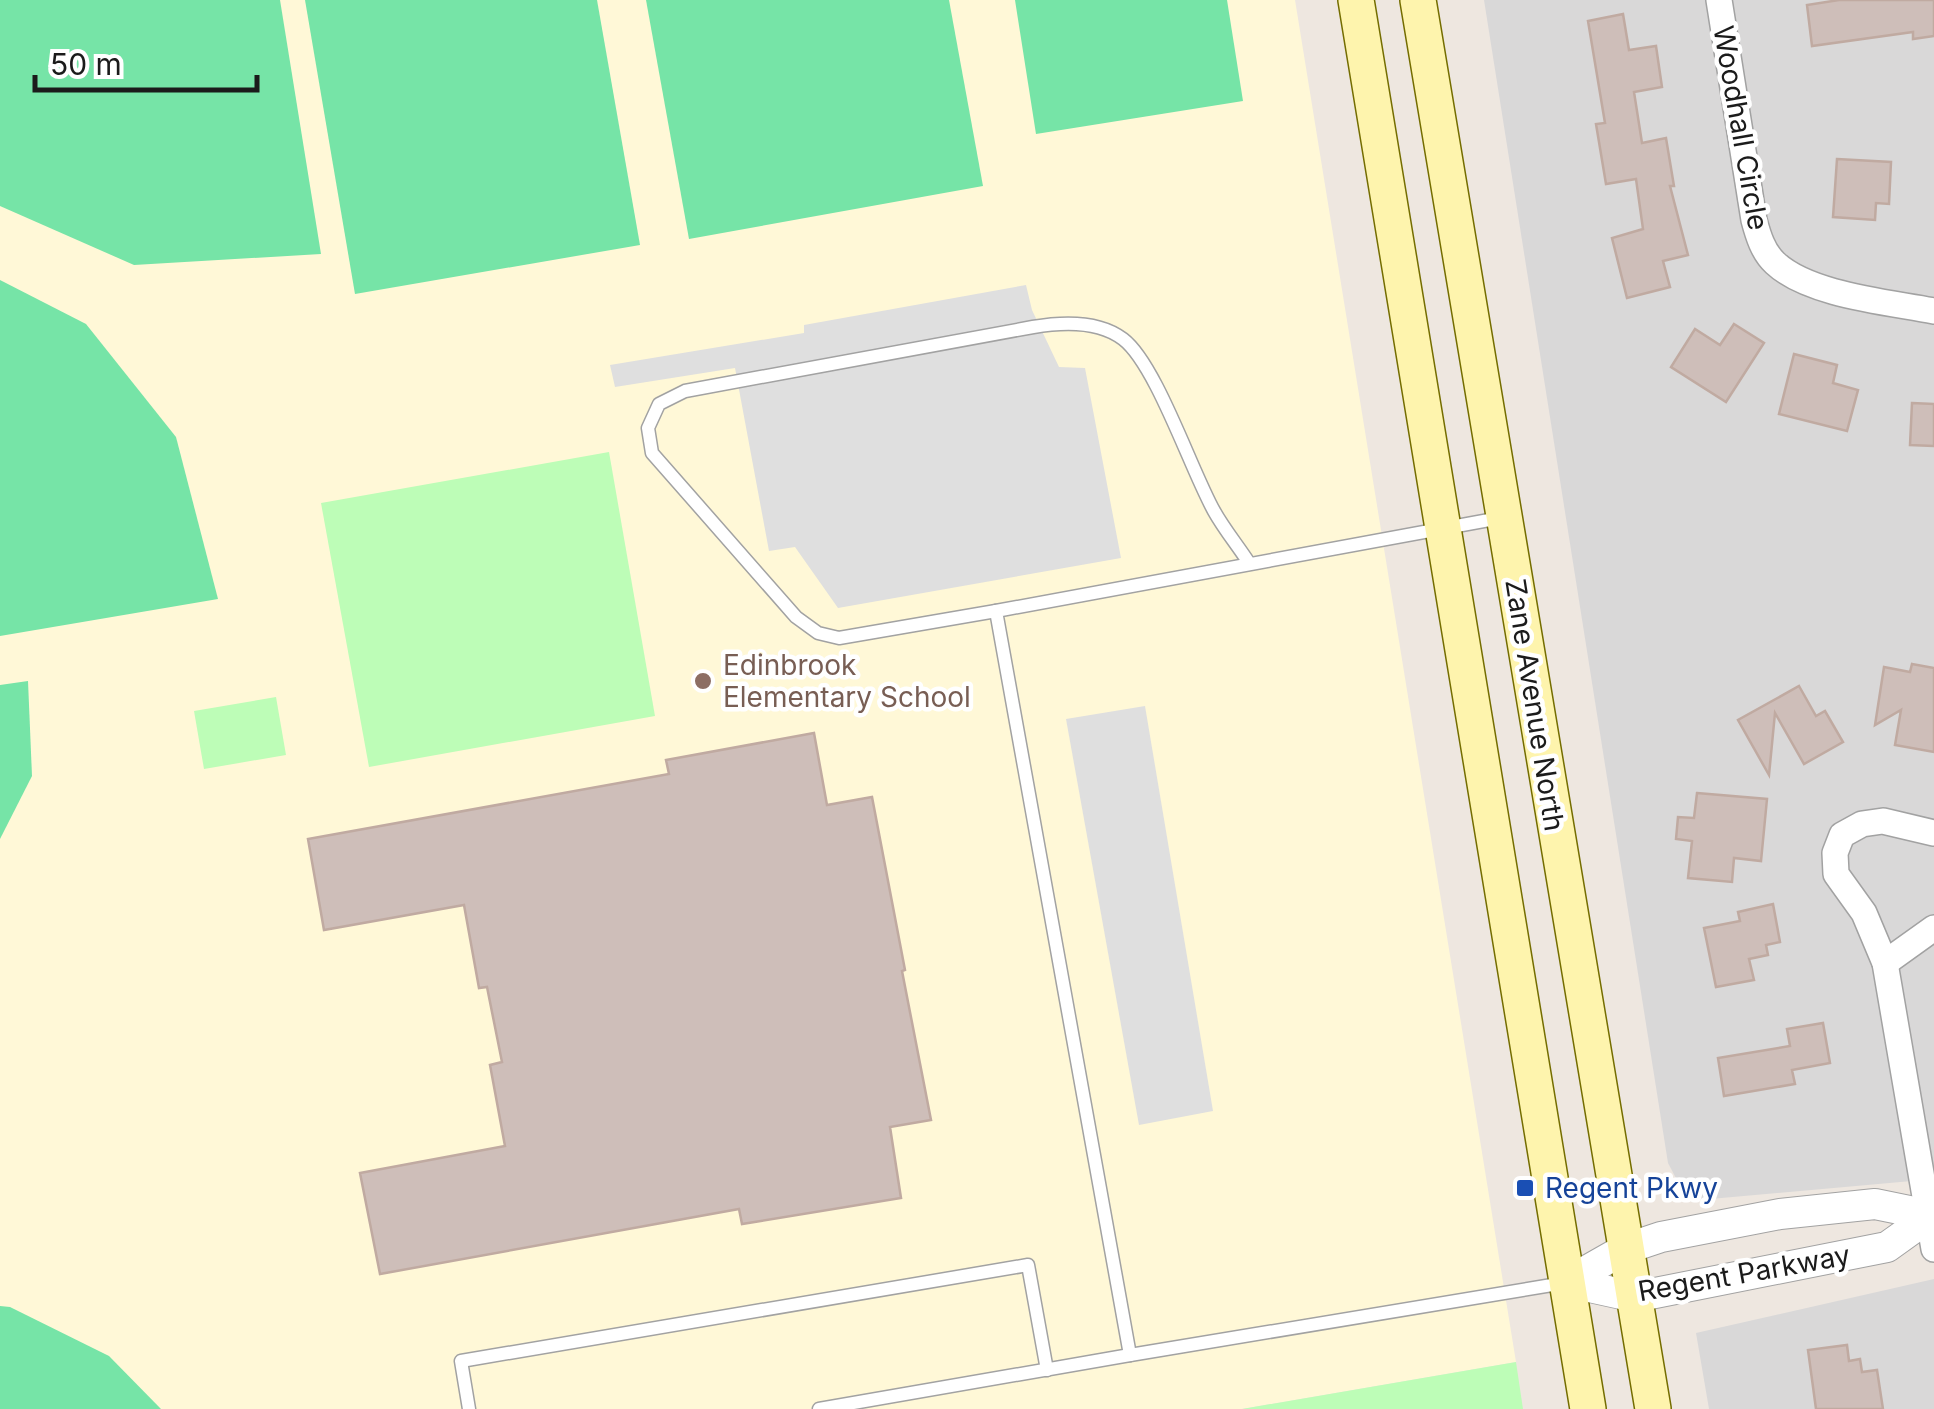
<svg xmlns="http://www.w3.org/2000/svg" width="1934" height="1409" font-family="Inter,sans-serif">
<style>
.residential{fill:#d9d8d8}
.education{fill:#fff8d7}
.park{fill:#bdfdb7}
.pitch{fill:#76e4a7}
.parking{fill:#dfdfdf}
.building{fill:#cebeb9;stroke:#c0aaa1;stroke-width:2.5}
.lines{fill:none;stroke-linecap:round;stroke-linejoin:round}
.service-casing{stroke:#a2a2a2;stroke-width:15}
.minor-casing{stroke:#a2a2a2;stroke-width:28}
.tertiary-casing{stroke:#a2a2a2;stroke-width:32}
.secondary-casing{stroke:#746d00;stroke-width:38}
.service{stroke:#fff;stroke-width:12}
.minor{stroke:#fff;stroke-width:25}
.tertiary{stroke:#fff;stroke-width:30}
.secondary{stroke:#fef4ad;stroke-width:35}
.education-dot{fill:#8d6e63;stroke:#fff;stroke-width:4}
.transit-dot{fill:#1a4fb4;stroke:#fff;stroke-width:4}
.labels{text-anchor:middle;stroke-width:9;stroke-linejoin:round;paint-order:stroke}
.street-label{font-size:28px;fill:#1b1b1b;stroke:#fff}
.education-label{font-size:28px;fill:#785e54;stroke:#fff;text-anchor:start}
.transit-label{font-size:28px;fill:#164399;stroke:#fff;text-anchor:start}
</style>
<rect width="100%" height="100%" fill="#eee7e0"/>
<g class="residential">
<path d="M 1484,0 L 1934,0 L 1934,1179 L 1688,1201 L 1668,1163 Z"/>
<path d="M 1934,1279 L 1934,1409 L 1709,1409 L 1696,1333 Z"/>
</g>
<path class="education" d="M 0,0 L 1295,0 L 1516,1362 L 1242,1409 L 0,1409 Z"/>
<g class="park">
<path d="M 609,452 L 655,716 L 369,767 L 321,503 Z"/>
<path d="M 276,697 L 286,755 L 204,769 L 194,711 Z"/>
<path d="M 1516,1362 L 1523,1409 L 1242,1409 Z"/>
</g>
<g class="pitch">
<path d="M 0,0 L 280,0 L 321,254 L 134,265 L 0,206 Z"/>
<path d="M 305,0 L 597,0 L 640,245 L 355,294 Z"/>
<path d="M 646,0 L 949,0 L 983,186 L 689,239 Z"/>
<path d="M 1015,0 L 1227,0 L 1243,101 L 1036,134 Z"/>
<path d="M 0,280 L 86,324 L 176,437 L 218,599 L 0,636 Z"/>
<path d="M 28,681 L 32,776 L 0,839 L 0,685 Z"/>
<path d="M 0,1306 L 10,1307 L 109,1356 L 161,1409 L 0,1409 Z"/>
</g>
<g class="parking">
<path d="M 1026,285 L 1032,310 L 1059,367 L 1085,368 L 1121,558 L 838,608 L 795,547 L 769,551 L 735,368 L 615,387 L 610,365 L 804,333 L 804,325 Z"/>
<path d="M 1145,706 L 1213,1111 L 1139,1125 L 1066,719 Z"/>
</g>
<g class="building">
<path d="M 1839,0 L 1934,0 L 1934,36 L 1913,39 L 1913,32 L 1812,46 L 1807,5 Z"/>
<path d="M 1623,14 L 1629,50 L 1656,46 L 1662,87 L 1634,92 L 1642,143 L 1666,138 L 1674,186 L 1670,186 L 1688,255 L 1663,261 L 1670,287 L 1627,298 L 1612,238 L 1643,229 L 1636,179 L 1606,184 L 1596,124 L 1605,123 L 1588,21 Z"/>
<path d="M 1837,159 L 1891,162 L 1889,204 L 1876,203 L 1875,220 L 1833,217 Z"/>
<path d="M 1734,324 L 1764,343 L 1726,402 L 1671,367 L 1695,329 L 1720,345 Z"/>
<path d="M 1794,354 L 1837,365 L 1833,383 L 1858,390 L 1847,431 L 1779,414 Z"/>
<path d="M 1912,403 L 1934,404 L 1934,446 L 1910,445 Z"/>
<path d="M 1912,664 L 1934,668 L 1934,752 L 1895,745 L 1901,710 L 1875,725 L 1884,667 L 1910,672 Z"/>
<path d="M 1799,686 L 1816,716 L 1825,711 L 1843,742 L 1804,764 L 1775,713 L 1769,775 L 1738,720 Z"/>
<path d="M 814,733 L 827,805 L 872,797 L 905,970 L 902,971 L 931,1120 L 890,1127 L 901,1198 L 742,1224 L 739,1209 L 380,1274 L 360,1173 L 505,1146 L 490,1065 L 502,1062 L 487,987 L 479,988 L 464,905 L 324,930 L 308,839 L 669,774 L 666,760 Z"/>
<path d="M 1697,793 L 1767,799 L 1761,861 L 1734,858 L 1732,882 L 1688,878 L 1692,841 L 1676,839 L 1678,817 L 1694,818 Z"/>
<path d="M 1773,904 L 1780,942 L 1766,945 L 1768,955 L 1749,959 L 1754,980 L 1716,987 L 1704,928 L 1740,921 L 1738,912 Z"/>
<path d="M 1823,1023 L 1830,1063 L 1792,1070 L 1795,1084 L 1724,1096 L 1718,1058 L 1790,1046 L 1787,1029 Z"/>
<path d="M 1847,1345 L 1849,1361 L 1860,1359 L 1862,1372 L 1877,1370 L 1883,1409 L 1816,1409 L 1808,1350 Z"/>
</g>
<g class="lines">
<g class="service-casing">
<g id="service">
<path d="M 1500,518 L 996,611 L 1130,1355 L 1564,1283"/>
<path d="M 996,611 L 839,638 L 818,633 L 796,617 L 652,453 L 648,428 L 659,404 L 685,391 L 1033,327 C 1062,322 1098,320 1123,339 C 1156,364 1191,470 1214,511 C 1224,529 1238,546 1249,563"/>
<path d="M 469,1409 L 461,1361 L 1028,1265 L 1047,1370"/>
<path d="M 819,1409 L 1130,1355"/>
</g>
</g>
<g class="minor-casing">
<g id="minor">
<path d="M 1719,0 L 1754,220 C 1758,235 1763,252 1775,263 C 1809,295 1888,302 1934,311"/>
<path d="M 1934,833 L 1883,821 L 1862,824 L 1842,835 L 1835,853 L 1836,874 L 1864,913 L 1885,963 L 1934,1249"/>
<path d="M 1885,963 L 1934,928"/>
</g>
</g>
<g class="tertiary-casing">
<g id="tertiary">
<path d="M 1567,1282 L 1625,1249 L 1661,1237 L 1780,1214 L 1875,1204 L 1934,1216"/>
<path d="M 1567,1282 L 1635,1297 L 1887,1247 L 1929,1217"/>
</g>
</g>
<g class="secondary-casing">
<g id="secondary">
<path d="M 1356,0 L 1588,1409"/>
<path d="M 1418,0 L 1653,1409"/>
</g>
</g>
<use href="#service" class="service"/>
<use href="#minor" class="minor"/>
<use href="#tertiary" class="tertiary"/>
<use href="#secondary" class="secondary"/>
</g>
<circle class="education-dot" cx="703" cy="681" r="10"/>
<rect class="transit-dot" x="1515" y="1178" width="20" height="20" rx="5"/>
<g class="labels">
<g class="street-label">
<text transform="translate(1741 128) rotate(80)" y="10">Woodhall Circle</text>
<text transform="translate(1535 705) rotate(81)" y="10">Zane Avenue North</text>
<text transform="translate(1744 1273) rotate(-10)" y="10">Regent Parkway</text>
</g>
<g class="education-label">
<text x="723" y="675">Edinbrook<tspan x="723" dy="32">Elementary School</tspan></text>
</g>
<g class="transit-label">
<text x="1545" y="1198">Regent Pkwy</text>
</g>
</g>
<path d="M35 75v15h222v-15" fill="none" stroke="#1b1b1b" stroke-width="5"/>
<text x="50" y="75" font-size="30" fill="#1b1b1b" stroke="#ffffff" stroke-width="8" paint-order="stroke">50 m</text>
</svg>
